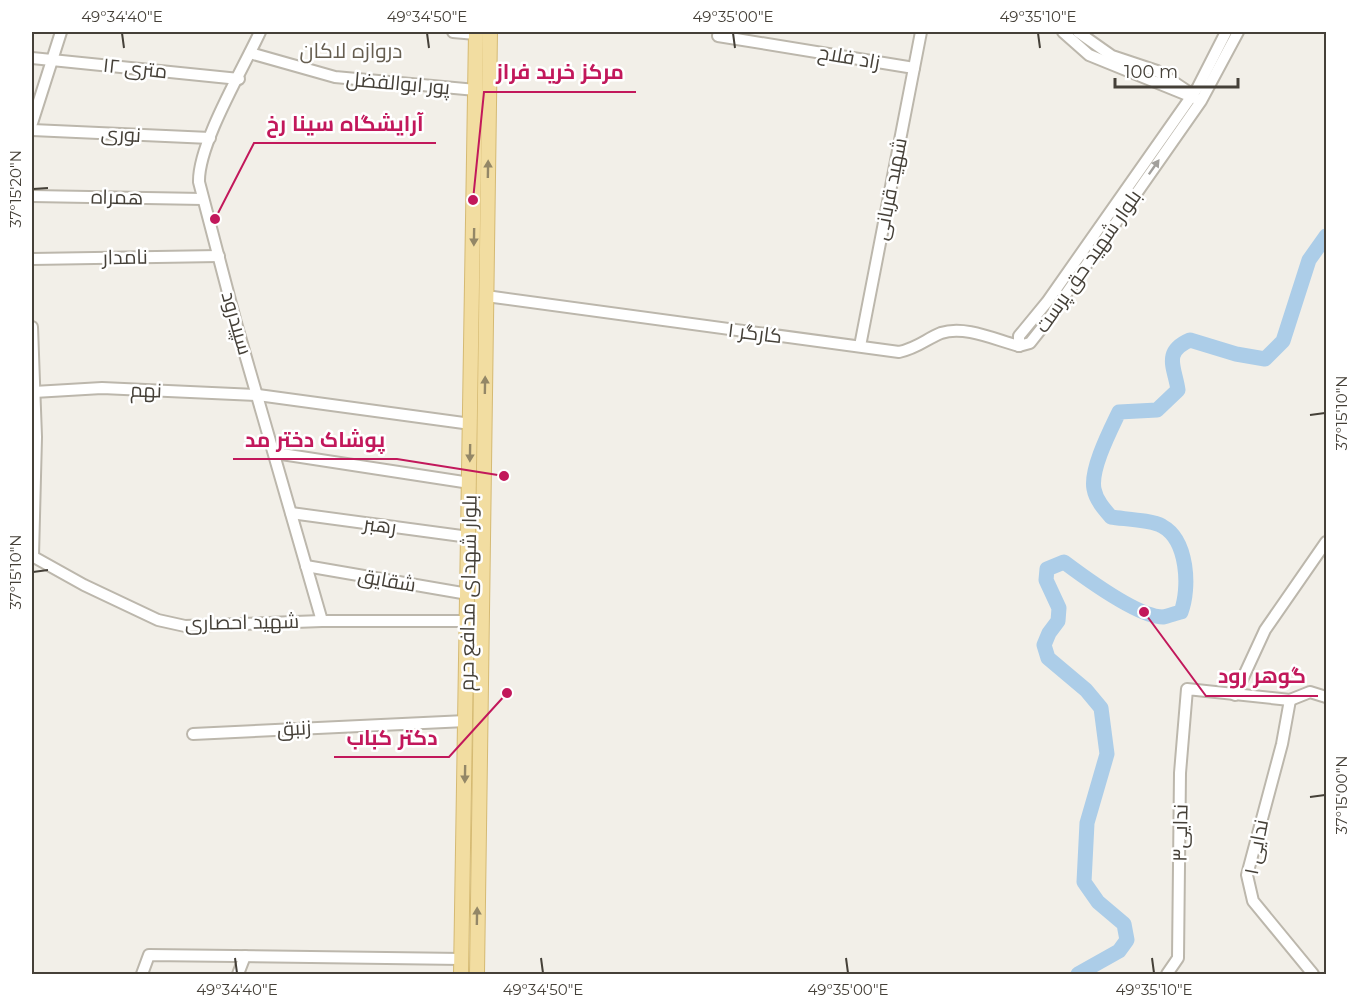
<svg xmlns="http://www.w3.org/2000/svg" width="1358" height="1006" font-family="Montserrat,Cairo,sans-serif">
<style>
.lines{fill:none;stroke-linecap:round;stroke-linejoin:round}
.river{stroke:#accde8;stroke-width:15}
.minor-casing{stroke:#bcb7ac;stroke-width:14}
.major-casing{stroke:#d5ba73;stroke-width:16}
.minor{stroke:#fff;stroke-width:10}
.major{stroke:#f2dda1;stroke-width:14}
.oneway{fill:#a2a09c}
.oneway2{fill:#938767}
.ticks{fill:none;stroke:#454038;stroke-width:2}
.labels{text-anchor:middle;stroke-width:5;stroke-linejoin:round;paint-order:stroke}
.street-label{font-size:20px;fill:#454038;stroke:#fff}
.neighbourhood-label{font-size:21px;fill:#665e50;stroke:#fff}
.leader{fill:none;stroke:#c2185b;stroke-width:2}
.callout-dot{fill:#c2185b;stroke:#fff;stroke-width:2}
.callout-label{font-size:21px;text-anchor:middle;font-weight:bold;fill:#c2185b;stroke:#fff;stroke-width:5;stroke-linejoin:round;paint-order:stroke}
.neatline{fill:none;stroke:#454038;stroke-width:2}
.ticks-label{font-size:15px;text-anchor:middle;fill:#454038}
</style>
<rect width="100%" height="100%" fill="#f2efe8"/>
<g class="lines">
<path class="river" d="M 1078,974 L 1119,951 L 1127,940 L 1124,924 L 1098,902 L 1084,882 L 1087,823 L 1107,754 L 1101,708 L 1086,690 L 1048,658 L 1044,645 L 1049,633 L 1058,621 L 1059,608 L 1046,580 L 1047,569 L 1064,562 C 1084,577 1138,617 1163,617 C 1169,616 1176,613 1181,612 C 1190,588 1188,540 1162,526 C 1152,520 1123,519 1111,517 C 1104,509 1096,500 1094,489 C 1090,469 1111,429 1119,412 L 1157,410 L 1178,390 C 1175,368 1162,352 1190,340 L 1236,354 L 1265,359 L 1283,341 L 1309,260 L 1326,236"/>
<g class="minor-casing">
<g id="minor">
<path d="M 260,32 C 243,69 198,144 199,182 L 236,323 L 322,621"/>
<path d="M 453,32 L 476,34"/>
<path d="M 719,32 L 718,36 L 914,68"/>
<path d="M 1063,32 L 1089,55 L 1195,98"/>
<path d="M 1078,32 L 1112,56 L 1157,71 L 1190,93"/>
<path d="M 250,53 L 335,77 L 476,90"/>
<path d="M 32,58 L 239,79"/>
<path d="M 32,123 L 61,32"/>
<path d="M 32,130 L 210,138"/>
<path d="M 32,196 L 203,199"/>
<path d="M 32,259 L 219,256"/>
<path d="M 486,296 L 899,352 C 918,348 926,339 941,333 C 965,325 996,340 1019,346"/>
<path d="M 32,327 L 36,437 L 33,556"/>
<path d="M 860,346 L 921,32"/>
<path d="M 1019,346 L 1030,343 L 1045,324 L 1201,101 L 1238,32"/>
<path d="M 1019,346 L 1019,336 L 1047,302 L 1198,87 L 1226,32"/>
<path d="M 34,392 L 102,388 L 258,395 L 471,424"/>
<path d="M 275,453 L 470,483"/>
<path d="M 291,513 L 469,537"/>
<path d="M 32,556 L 84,585 L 158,620 L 185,626 L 322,621 L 468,621"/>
<path d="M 306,566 L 468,594"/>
<path d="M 1235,695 L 1265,630 L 1326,542"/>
<path d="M 1290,700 L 1282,744 L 1247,875 L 1253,901 L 1313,974"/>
<path d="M 193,734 L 466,721"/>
<path d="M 142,974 L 149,955 L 462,959"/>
<path d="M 238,974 L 245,956"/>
<path d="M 1167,974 L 1178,958 L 1180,773 L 1187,689 L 1290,700 L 1310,692 L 1326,697"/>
</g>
</g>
<g class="major-casing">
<g id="major">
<path d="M 461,974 L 476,32"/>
<path d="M 477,974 L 490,32"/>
</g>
</g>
<use href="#minor" class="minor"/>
<use href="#major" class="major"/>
</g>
<defs><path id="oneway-solid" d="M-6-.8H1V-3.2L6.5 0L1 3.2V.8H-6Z" transform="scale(1.5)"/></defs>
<use class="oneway" href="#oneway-solid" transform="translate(1154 167) rotate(-55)"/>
<g class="oneway2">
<use href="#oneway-solid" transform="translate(488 169) rotate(-89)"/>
<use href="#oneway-solid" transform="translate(474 237) rotate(91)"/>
<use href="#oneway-solid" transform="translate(485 385) rotate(-89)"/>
<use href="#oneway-solid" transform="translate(470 453) rotate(91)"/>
<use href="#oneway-solid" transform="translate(465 774) rotate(91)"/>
<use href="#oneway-solid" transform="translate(477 916) rotate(-89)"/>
</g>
<path class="ticks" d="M 122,33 L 124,48M 427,33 L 429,48M 733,33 L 735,48M 1038,33 L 1040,48M 33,189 L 48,188M 1310,415 L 1325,413M 33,572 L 48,570M 1310,797 L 1325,795M 235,958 L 237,973M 541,958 L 543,973M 846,958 L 848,973M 1152,958 L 1154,973"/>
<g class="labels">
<g class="street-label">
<text transform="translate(849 57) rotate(10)" y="7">زاد فلاح</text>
<text transform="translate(135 68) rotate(6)" y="7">۱۲ متری</text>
<text transform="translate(398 83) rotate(5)" y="7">پور ابوالفضل</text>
<text transform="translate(121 134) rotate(3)" y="7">نوری</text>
<text transform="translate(890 189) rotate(-79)" y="7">شهید قربانی</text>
<text transform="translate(117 197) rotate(1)" y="7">همراه</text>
<text transform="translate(125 257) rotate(-1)" y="7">نامدار</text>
<text transform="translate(1088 261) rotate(-55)" y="7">بلوار شهید حق پرست</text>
<text transform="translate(237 323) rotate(74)" y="7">سپیدرود</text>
<text transform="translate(755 333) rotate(7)" y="7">کارگر ۱</text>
<text transform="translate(146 390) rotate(2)" y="7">نهم</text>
<text transform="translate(380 525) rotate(8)" y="7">رهبر</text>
<text transform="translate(387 580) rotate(10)" y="7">شقایق</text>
<text transform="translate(468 593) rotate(-89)" y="7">بلوار شهدای مدافع حرم</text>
<text transform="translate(242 622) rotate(-1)" y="7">شهید احصاری</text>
<text transform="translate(294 728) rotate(-3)" y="7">زنبق</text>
<text transform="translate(1180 833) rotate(-89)" y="7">ندایی۳</text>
<text transform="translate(1256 847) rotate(-79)" y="7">ندایی ۱</text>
</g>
<g class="neighbourhood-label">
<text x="351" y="58">دروازه لاکان</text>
</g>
</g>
<path class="leader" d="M473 200L484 92H636M215 219L254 143H436M504 476L397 459H233M1144 612L1206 696H1318M507 693L449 757H334"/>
<g class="callout-dot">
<circle cx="473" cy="200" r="6"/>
<circle cx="215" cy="219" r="6"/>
<circle cx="504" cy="476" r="6"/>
<circle cx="1144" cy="612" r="6"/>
<circle cx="507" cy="693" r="6"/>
</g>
<g class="callout-label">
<text x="560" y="79">مرکز خرید فراز</text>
<text x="345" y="131">آرایشگاه سینا رخ</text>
<text x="315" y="447">پوشاک دختر مد</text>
<text x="1262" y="683">گوهر رود</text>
<text x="392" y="745">دکتر کباب</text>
</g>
<rect width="1358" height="1006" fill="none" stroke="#ffffff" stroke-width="66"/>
<path d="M1115 78v9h123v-9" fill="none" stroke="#454038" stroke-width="3"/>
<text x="1124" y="78" font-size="18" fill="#454038" stroke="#ffffff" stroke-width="4.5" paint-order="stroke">100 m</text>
<rect x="33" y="33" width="1292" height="940" class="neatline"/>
<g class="ticks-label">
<text x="122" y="22">49°34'40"E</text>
<text x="427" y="22">49°34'50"E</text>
<text x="733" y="22">49°35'00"E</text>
<text x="1038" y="22">49°35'10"E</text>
<text transform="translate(16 189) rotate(-90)" y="5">37°15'20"N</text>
<text transform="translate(1342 413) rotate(-90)" y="5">37°15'10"N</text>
<text transform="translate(16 572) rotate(-90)" y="5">37°15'10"N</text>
<text transform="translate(1342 795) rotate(-90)" y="5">37°15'00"N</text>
<text x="237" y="995">49°34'40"E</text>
<text x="543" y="995">49°34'50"E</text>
<text x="848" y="995">49°35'00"E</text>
<text x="1154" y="995">49°35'10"E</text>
</g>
</svg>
